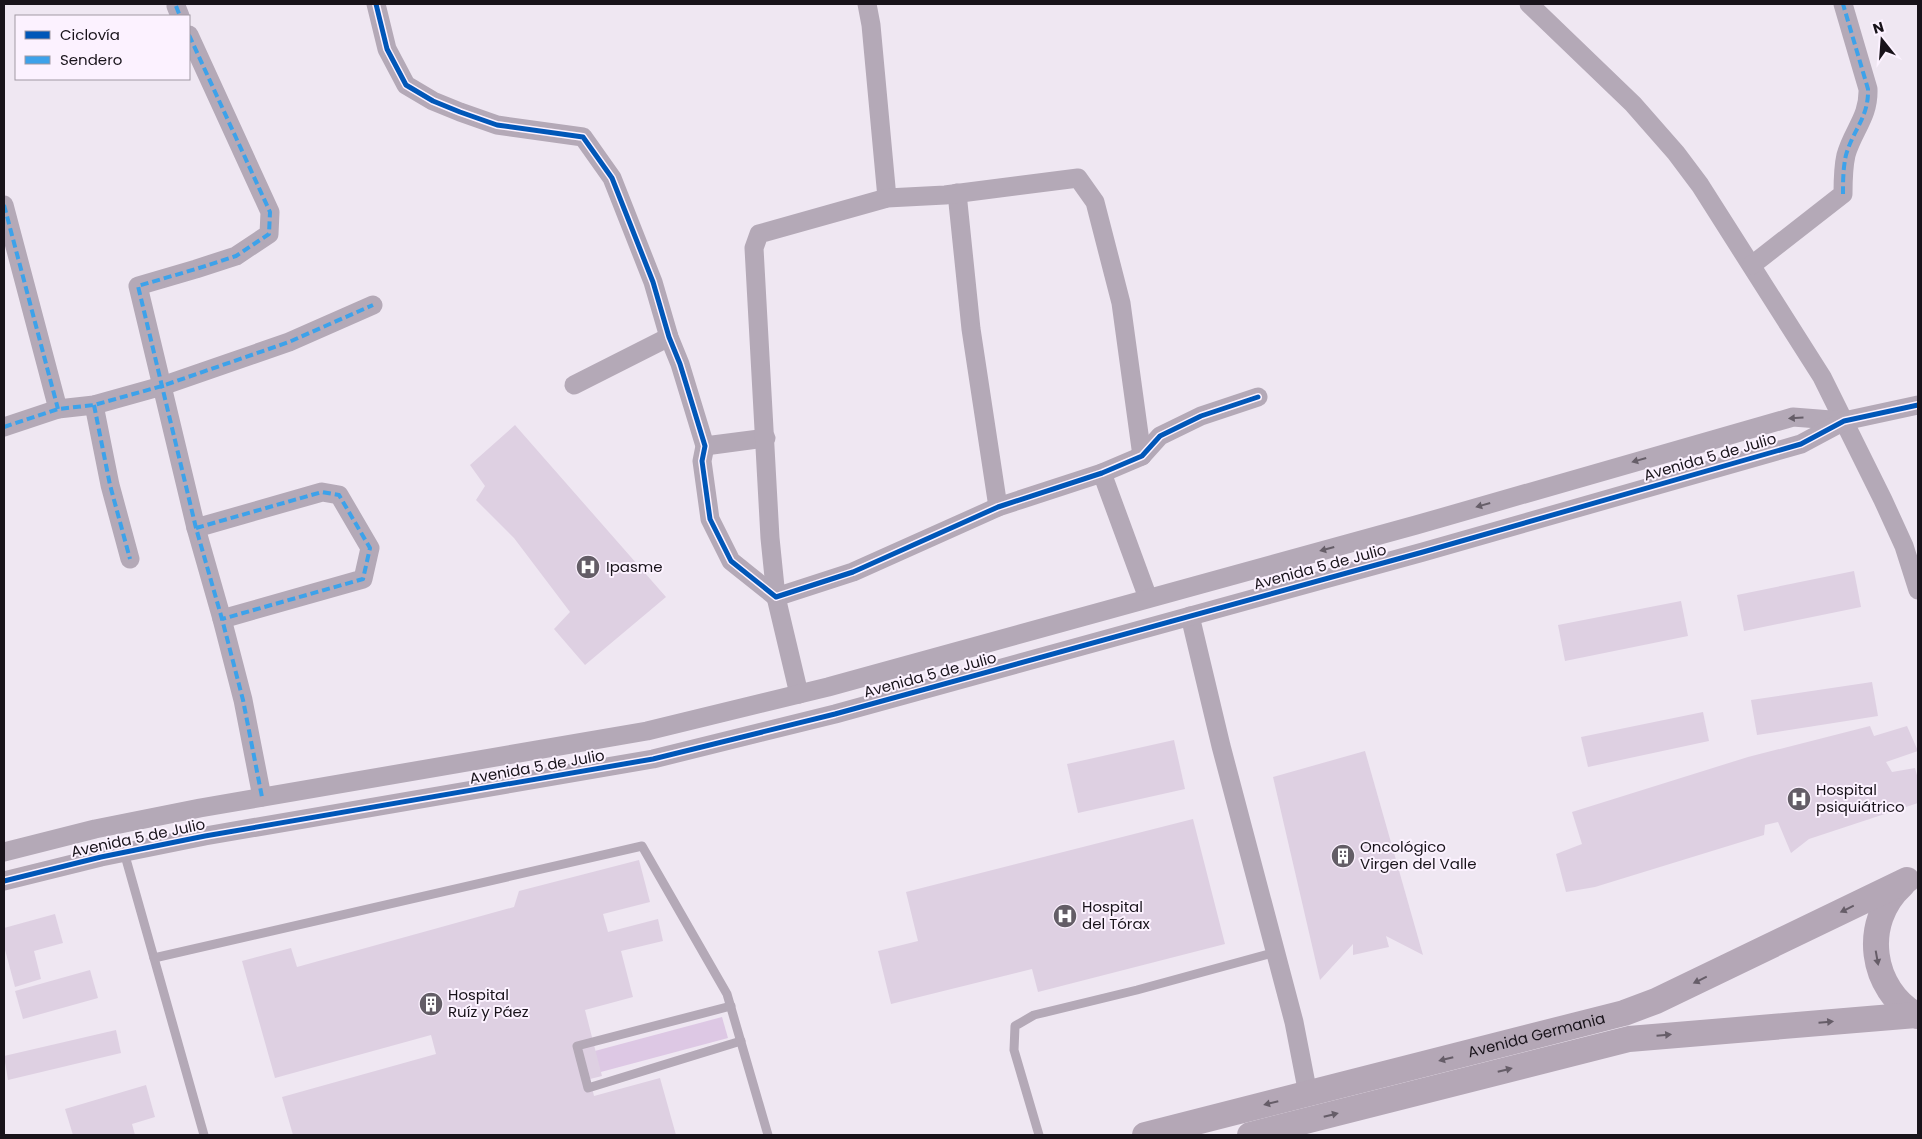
<svg xmlns="http://www.w3.org/2000/svg" width="1922" height="1139" font-family="Poppins,sans-serif">
<style>
.green{fill:#ddc8e4}
.building{fill:#ded0e2}
.lines{fill:none;stroke-linecap:round;stroke-linejoin:round}
.lane{stroke:#b4a9b7;stroke-width:9}
.street{stroke:#b4a9b7;stroke-width:19}
.secondary{stroke:#b4a7b6;stroke-width:26}
.quiet{stroke:#3da2ea;stroke-width:4;stroke-dasharray:8 4;stroke-linecap:butt}
.cycleway-casing{stroke:#fcf2ff;stroke-width:8}
.cycleway{stroke:#0057b8;stroke-width:5}
.oneway{fill:#665e68}
.oneway2{fill:#665d68}
.labels{text-anchor:middle;stroke-width:4;stroke-linejoin:round;paint-order:stroke}
.street-label{font-size:15px;fill:#18131a;stroke:#fcf2ff}
.poi-label{font-size:15px;fill:#18131a;stroke:#fcf2ff;text-anchor:start}
</style>
<rect width="100%" height="100%" fill="#efe7f2"/>
<path class="green" d="M 722,1017 L 728,1038 L 597,1073 L 591,1052 Z"/>
<g class="building">
<path d="M 515,425 L 666,597 L 585,665 L 554,629 L 570,612 L 514,538 L 476,500 L 485,486 L 470,465 Z"/>
<path d="M 1854,571 L 1861,607 L 1744,631 L 1737,595 Z"/>
<path d="M 1681,601 L 1688,636 L 1565,661 L 1558,625 Z"/>
<path d="M 1872,682 L 1878,716 L 1757,735 L 1751,700 Z"/>
<path d="M 1703,712 L 1709,741 L 1588,767 L 1581,737 Z"/>
<path d="M 1870,726 L 1874,736 L 1907,726 L 1918,751 L 1886,762 L 1892,772 L 1915,768 L 1918,779 L 1918,803 L 1809,839 L 1791,853 L 1778,822 L 1765,825 L 1764,835 L 1595,887 L 1566,892 L 1556,854 L 1582,844 L 1572,812 L 1748,757 Z"/>
<path d="M 1174,740 L 1185,789 L 1078,813 L 1067,764 Z"/>
<path d="M 1365,751 L 1423,955 L 1386,936 L 1389,947 L 1353,955 L 1353,944 L 1320,980 L 1273,777 Z"/>
<path d="M 1193,819 L 1225,944 L 1038,992 L 1032,969 L 891,1004 L 878,951 L 918,941 L 906,892 Z"/>
<path d="M 639,860 L 650,902 L 603,914 L 608,932 L 658,919 L 663,941 L 621,951 L 633,997 L 585,1010 L 602,1076 L 590,1079 L 594,1096 L 660,1078 L 676,1135 L 293,1135 L 282,1097 L 436,1054 L 431,1035 L 275,1078 L 242,961 L 291,948 L 297,967 L 514,907 L 519,891 Z"/>
<path d="M 55,914 L 63,943 L 34,951 L 41,979 L 15,987 L 4,946 L 4,928 Z"/>
<path d="M 90,970 L 98,998 L 23,1019 L 15,991 Z"/>
<path d="M 116,1030 L 121,1053 L 8,1080 L 4,1056 Z"/>
<path d="M 146,1085 L 155,1117 L 132,1124 L 135,1135 L 73,1135 L 65,1109 Z"/>
</g>
<g class="lines">
<g class="lane">
<path d="M 124,852 L 204,1135"/>
<path d="M 154,958 L 642,846 L 727,994 L 768,1135"/>
<path d="M 731,1006 L 577,1046 L 588,1088 L 741,1041"/>
<path d="M 1039,1135 L 1014,1050 L 1015,1026 L 1034,1015 L 1137,990 L 1276,952"/>
</g>
<g class="street">
<path d="M 376,4 L 387,49 L 406,85 L 433,101 L 460,112 L 497,125 L 583,137 L 612,178 L 653,282 L 669,337 L 680,364 L 705,446 L 702,461 L 710,519 L 731,561 L 776,597 L 853,572 L 998,507 L 1102,473 L 1142,456 L 1160,436 L 1201,416 L 1258,397"/>
<path d="M 867,4 L 871,25 L 887,198"/>
<path d="M 1529,4 L 1633,104 L 1676,153 L 1700,185 L 1822,377 L 1883,500 L 1904,546 L 1918,590"/>
<path d="M 176,6 L 180,16"/>
<path d="M 189,35 L 270,212 L 269,234 L 236,256 L 196,269 L 138,286 L 196,528 L 222,619 L 243,700 L 262,797"/>
<path d="M 957,193 L 971,329 L 998,507"/>
<path d="M 4,205 L 58,409"/>
<path d="M 1752,265 L 1843,194 C 1843,182 1843,168 1846,155 C 1853,130 1869,117 1868,89 L 1843,4"/>
<path d="M 574,385 L 669,337"/>
<path d="M 94,405 L 110,485 L 130,559"/>
<path d="M 4,427 L 58,409 L 94,405 L 162,386 L 289,342 L 373,305"/>
<path d="M 705,446 L 766,438"/>
<path d="M 1102,473 L 1148,598"/>
<path d="M 196,528 L 322,492 L 339,495 L 370,548 L 363,579 L 222,619"/>
<path d="M 1190,616 L 1221,746 L 1294,1022 L 1308,1094"/>
<path d="M 799,694 L 776,597 L 770,538 L 754,248 L 759,234 L 887,198 L 945,195 L 1078,178 L 1095,202 L 1121,303 L 1142,456"/>
<path d="M 4,852 L 95,829 L 200,808 L 647,731 L 828,687 L 1416,525 L 1793,417 L 1844,421"/>
<path d="M 4,881 L 101,857 L 205,836 L 653,759 L 835,714 L 1423,552 L 1801,444 L 1844,421 L 1918,405"/>
</g>
<g class="secondary">
<path d="M 1902,885 C 1861,922 1870,990 1918,1016"/>
<path id="s1" d="M 1145,1135 L 1624,1013 L 1656,1001 L 1907,880"/>
<path d="M 1250,1135 L 1629,1039 L 1916,1015"/>
</g>
<g class="quiet">
<path d="M 176,6 L 180,16"/>
<path d="M 189,35 L 270,212 L 269,234 L 236,256 L 196,269 L 138,286 L 196,528 L 222,619 L 243,700 L 262,797"/>
<path d="M 1843,194 C 1843,182 1843,168 1846,155 C 1853,130 1869,117 1868,89 L 1843,4"/>
<path d="M 4,205 L 58,409"/>
<path d="M 94,405 L 110,485 L 130,559"/>
<path d="M 4,427 L 58,409 L 94,405 L 162,386 L 289,342 L 373,305"/>
<path d="M 196,528 L 322,492 L 339,495 L 370,548 L 363,579 L 222,619"/>
</g>
<g class="cycleway-casing">
<g id="cycleway">
<path d="M 376,4 L 387,49 L 406,85 L 433,101 L 460,112 L 497,125 L 583,137 L 612,178 L 653,282 L 669,337 L 680,364 L 705,446 L 702,461 L 710,519 L 731,561 L 776,597 L 853,572 L 998,507 L 1102,473 L 1142,456 L 1160,436 L 1201,416 L 1258,397"/>
<path d="M 4,881 L 101,857 L 205,836 L 653,759 L 835,714 L 1423,552 L 1801,444 L 1844,421 L 1918,405"/>
</g>
</g>
<use href="#cycleway" class="cycleway"/>
</g>
<defs><path id="oneway-solid" d="M-6-.8H1V-3.2L6.5 0L1 3.2V.8H-6Z" transform="scale(1.25)"/></defs>
<g class="oneway">
<use href="#oneway-solid" transform="translate(1796 418) rotate(177)"/>
<use href="#oneway-solid" transform="translate(1639 460) rotate(164)"/>
<use href="#oneway-solid" transform="translate(1483 505) rotate(164)"/>
<use href="#oneway-solid" transform="translate(1327 549) rotate(165)"/>
</g>
<g class="oneway2">
<use href="#oneway-solid" transform="translate(1847 909) rotate(154)"/>
<use href="#oneway-solid" transform="translate(1877 958) rotate(80)"/>
<use href="#oneway-solid" transform="translate(1700 980) rotate(154)"/>
<use href="#oneway-solid" transform="translate(1826 1022) rotate(-5)"/>
<use href="#oneway-solid" transform="translate(1664 1035) rotate(-5)"/>
<use href="#oneway-solid" transform="translate(1446 1059) rotate(166)"/>
<use href="#oneway-solid" transform="translate(1505 1070) rotate(-14)"/>
<use href="#oneway-solid" transform="translate(1271 1103) rotate(166)"/>
<use href="#oneway-solid" transform="translate(1331 1115) rotate(-14)"/>
</g>
<defs>
<g id="hospital-disc" transform="scale(1.25)"><circle r="9.5" fill="#635d66" stroke="#fcf2ff"/><path d="M-5-5h3v3.5h4V-5h3V5h-3V1.5h-4V5h-3Z" fill="#fff"/></g>
<g id="building-disc" transform="scale(1.25)"><circle r="9.5" fill="#635d66" stroke="#fcf2ff"/><path d="M-4-6H4V6H1V3H-1V6H-4ZM-2.5-4.3h1.7v1.8h-1.7ZM.8-4.3h1.7v1.8H.8ZM-2.5-1h1.7V.8h-1.7ZM.8-1h1.7V.8H.8Z" fill="#fff"/></g>
</defs>
<g fill-rule="evenodd">
<use href="#hospital-disc" x="588" y="567"/>
<use href="#hospital-disc" x="1799" y="799"/>
<use href="#building-disc" x="1343" y="856"/>
<use href="#hospital-disc" x="1065" y="916"/>
<use href="#building-disc" x="431" y="1004"/>
</g>
<g class="labels">
<g class="street-label">
<text transform="translate(1710 457) rotate(-16)" y="5">Avenida 5 de Julio</text>
<text transform="translate(1320 567) rotate(-15)" y="5">Avenida 5 de Julio</text>
<text transform="translate(930 675) rotate(-15)" y="5">Avenida 5 de Julio</text>
<text transform="translate(537 767) rotate(-10)" y="5">Avenida 5 de Julio</text>
<text transform="translate(138 838) rotate(-12)" y="5">Avenida 5 de Julio</text>
<text dy="5" stroke="none"><textPath href="#s1" startOffset="404">Avenida Germania</textPath></text>
</g>
<g class="poi-label">
<text x="606" y="572">Ipasme</text>
<text x="1816" y="795">Hospital<tspan x="1816" dy="17">psiquiátrico</tspan></text>
<text x="1360" y="852">Oncológico<tspan x="1360" dy="17">Virgen del Valle</tspan></text>
<text x="1082" y="912">Hospital<tspan x="1082" dy="17">del Tórax</tspan></text>
<text x="448" y="1000">Hospital<tspan x="448" dy="17">Ruíz y Páez</tspan></text>
</g>
</g>
<rect width="1922" height="1139" fill="none" stroke="#18131a" stroke-width="10"/>
<rect x="15" y="15" width="175" height="65" fill="#fcf2ff" stroke="#a199a3"/>
<rect x="25" y="31" width="25" height="8" fill="#0057b8" stroke="#a199a3"/>
<text x="60" y="40" font-size="15" fill="#18131a">Ciclovía</text>
<rect x="25" y="56" width="25" height="8" fill="#3da2ea" stroke="#a199a3"/>
<text x="60" y="65" font-size="15" fill="#18131a">Sendero</text>
<g transform="translate(1882 40) rotate(343)" stroke="#fcf2ff" stroke-width="4" paint-order="stroke">
<path d="M0-4L9 19L0 12L-9 19Z" fill="#18131a"/>
<text y="-8" font-size="14" font-weight="bold" text-anchor="middle" fill="#18131a">N</text>
</g>
</svg>
